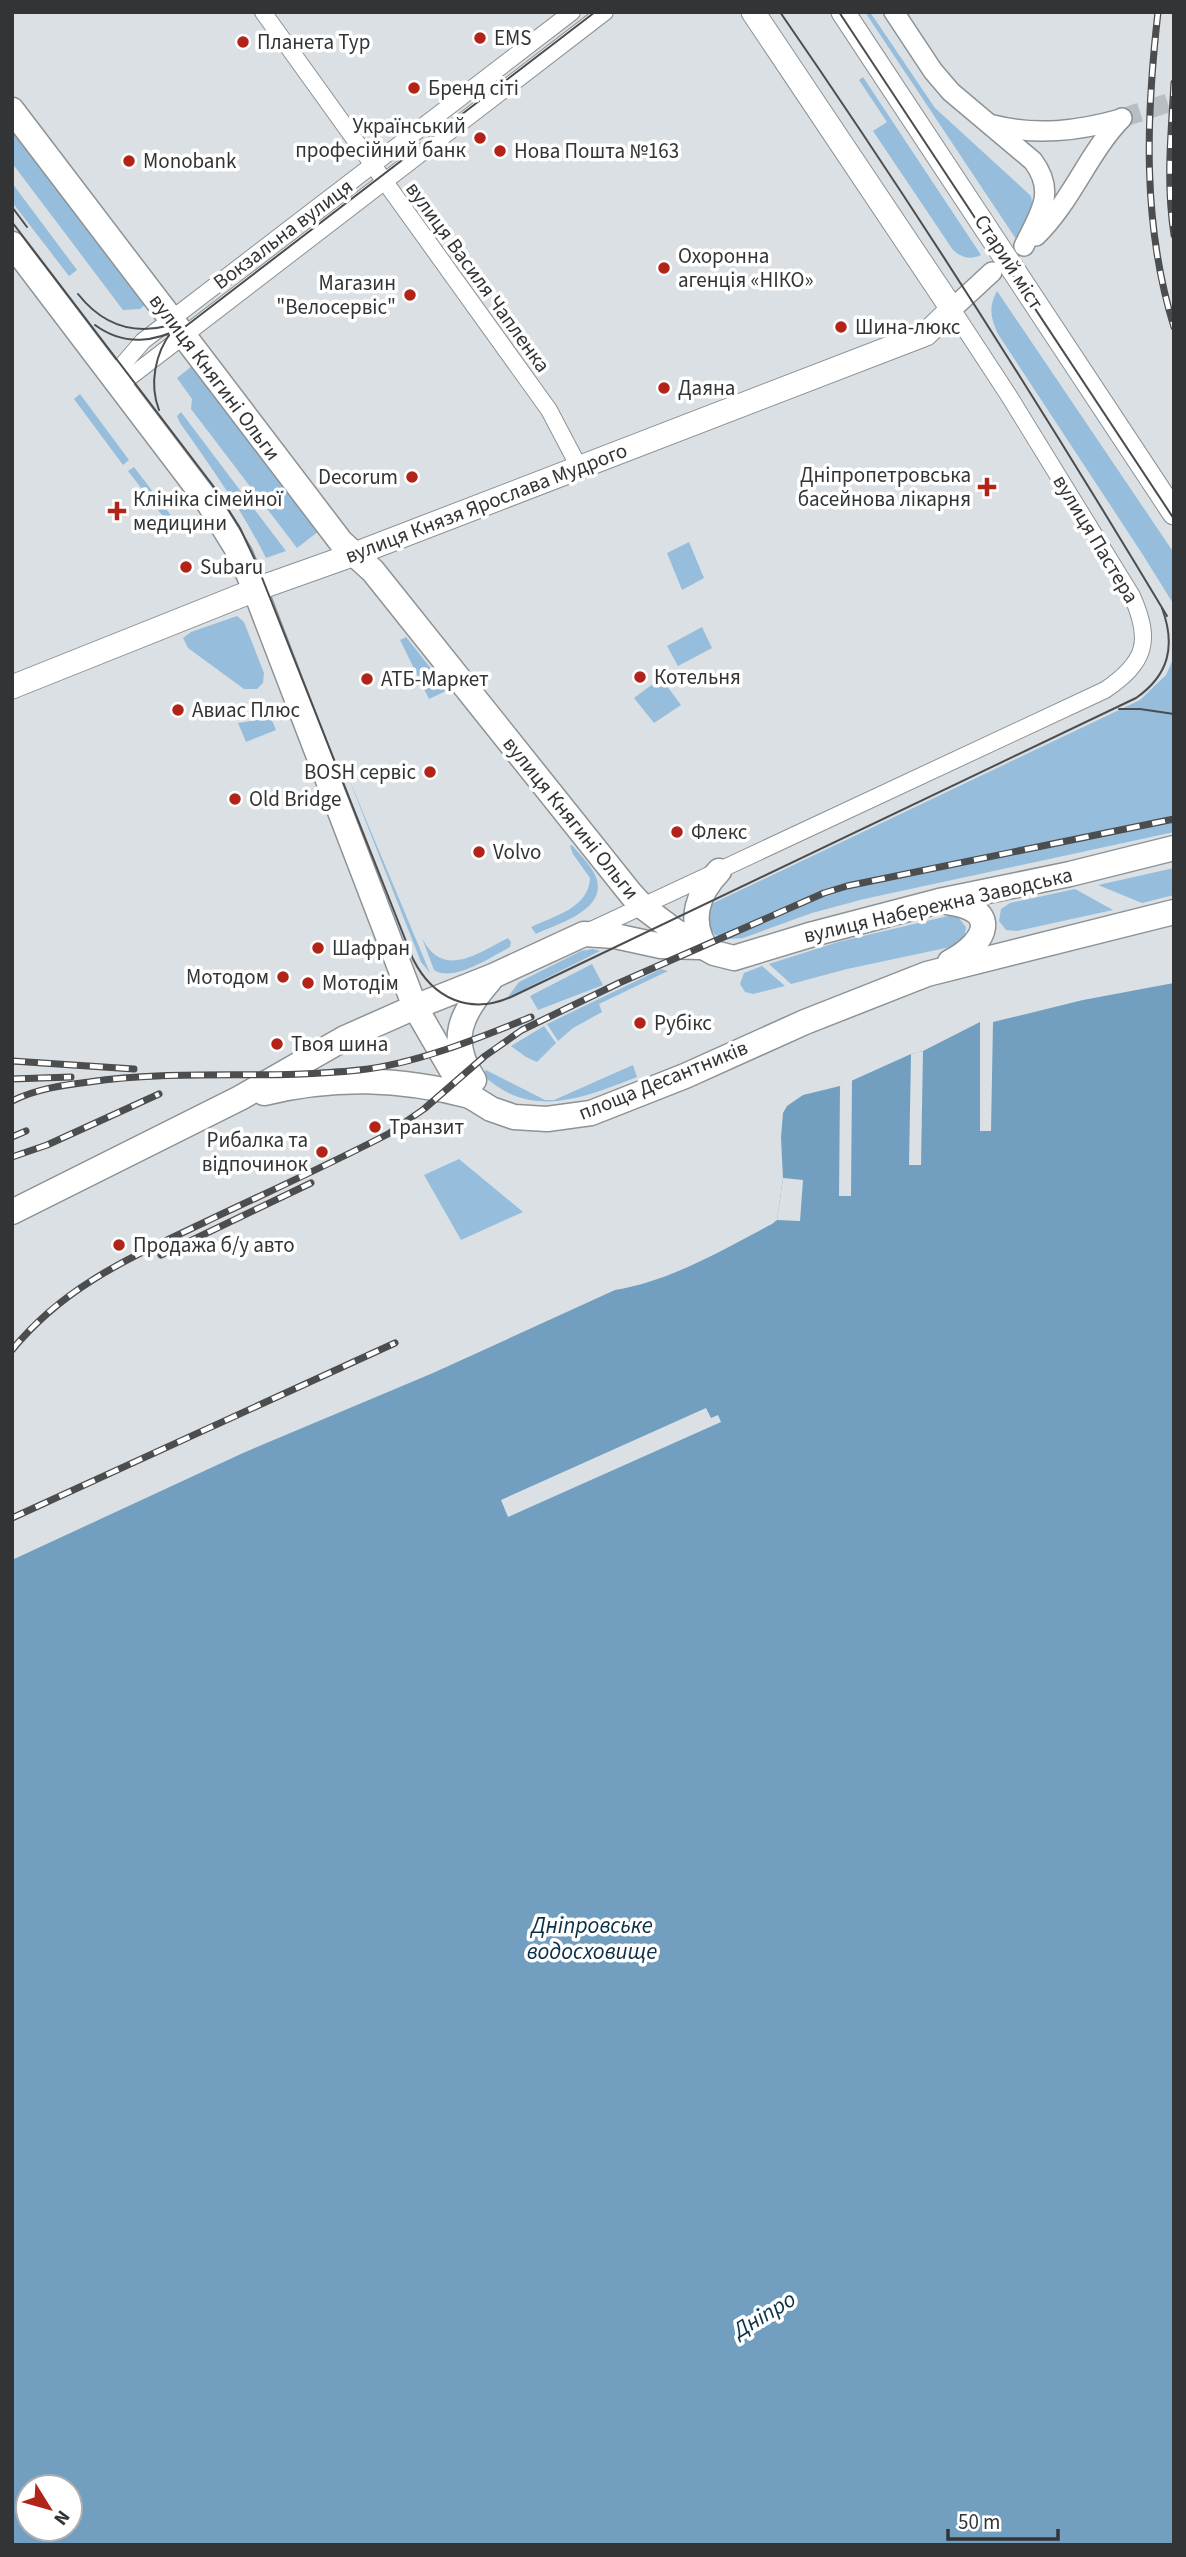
<svg xmlns="http://www.w3.org/2000/svg" width="1186" height="2557" font-family="'Source Sans 3',sans-serif">
<style>
.green{fill:#96bedc}
.water{fill:#729fbf;fill-rule:evenodd}
.pier{fill:#dae0e4}
.lines{fill:none;stroke-linecap:round;stroke-linejoin:round}
.tertiary-tunnel{stroke:#b8bec1;stroke-width:19;stroke-dasharray:19 10;stroke-linecap:butt}
.minor-casing{stroke:#8d9295;stroke-width:18}
.tertiary-casing{stroke:#8d9295;stroke-width:22}
.secondary-casing{stroke:#8d9295;stroke-width:25}
.primary-casing{stroke:#8d9295;stroke-width:27}
.minor{stroke:#fff;stroke-width:16}
.tertiary{stroke:#fff;stroke-width:19}
.secondary{stroke:#fff;stroke-width:23}
.primary{stroke:#fff;stroke-width:24}
.tram{stroke:#4b4d4f;stroke-width:2}
.rail-casing{stroke:#4b4d4f;stroke-width:7}
.rail{stroke:#fff;stroke-width:4.5;stroke-dasharray:13;stroke-linecap:butt}
.poi-dot{fill:#b22318;stroke:#fff;stroke-width:2.5}
.labels{text-anchor:middle;stroke-width:7;stroke-linejoin:round;paint-order:stroke}
.poi-label{font-size:21px;fill:#323436;stroke:#fff;text-anchor:start}
.street-label{font-size:21px;fill:#323436;stroke:#fff}
.water-label{font-size:23px;font-style:italic;fill:#0a3047;stroke:#fff}
</style>
<rect width="100%" height="100%" fill="#dae0e4"/>
<g class="green">
<path d="M 865,12 L 870,12 L 935,108 L 1031,196 C 1035,214 1028,225 1016,239 Z"/>
<path d="M 863,77 L 981,255 C 970,260 962,258 953,250 L 873,131 L 887,122 L 859,80 Z"/>
<path d="M 12,127 L 147,303 L 140,309 L 123,310 L 12,163 Z"/>
<path d="M 12,183 L 77,270 L 69,276 L 12,202 Z"/>
<path d="M 997,291 L 1174,553 L 1174,605 L 1143,555 L 998,334 C 991,318 988,308 997,291 Z"/>
<path d="M 192,366 L 319,531 L 297,548 L 191,409 L 192,399 L 177,378 Z"/>
<path d="M 80,394 L 129,460 L 123,465 L 74,399 Z"/>
<path d="M 181,412 L 286,551 L 266,558 C 242,510 211,467 180,423 L 177,416 Z"/>
<path d="M 134,467 L 176,522 L 172,528 L 128,471 Z"/>
<path d="M 689,542 L 704,578 L 682,590 L 667,553 Z"/>
<path d="M 237,616 L 244,622 L 264,673 L 263,683 L 257,689 L 244,689 L 188,648 L 183,638 L 191,632 Z"/>
<path d="M 702,627 L 712,648 L 678,666 L 667,646 Z"/>
<path d="M 406,637 L 448,690 L 429,699 L 400,640 Z"/>
<path d="M 1174,657 L 1174,832 L 864,899 L 812,913 L 743,938 L 729,939 L 715,935 L 708,927 L 705,907 L 1140,700 L 1166,675 Z"/>
<path d="M 661,678 L 681,705 L 654,723 L 634,698 Z"/>
<path d="M 271,718 L 276,730 L 246,742 L 238,723 Z"/>
<path d="M 347,774 L 430,973 L 421,962 Z"/>
<path d="M 572,845 C 580,855 594,868 597,880 C 605,911 557,924 536,934 L 531,927 C 554,916 589,908 590,878 L 573,854 L 570,846 Z"/>
<path d="M 1174,868 L 1174,895 L 1142,903 L 1098,885 Z"/>
<path d="M 1075,889 L 1113,910 L 1017,931 L 1006,930 L 999,921 L 1001,909 L 1010,903 Z"/>
<path d="M 952,915 L 958,917 L 966,927 L 964,939 L 955,946 L 847,969 L 791,984 L 769,964 L 838,942 Z"/>
<path d="M 422,938 C 443,980 478,953 508,938 L 511,942 L 510,947 C 491,957 453,983 434,970 Z"/>
<path d="M 593,949 L 600,951 L 507,998 L 519,982 L 581,951 Z"/>
<path d="M 592,964 L 603,985 L 538,1010 L 530,996 Z"/>
<path d="M 762,966 L 785,986 L 753,994 L 745,992 L 740,984 L 744,973 Z"/>
<path d="M 661,969 L 668,971 L 599,1004 L 602,1012 L 573,1028 L 558,1041 L 547,1024 Z"/>
<path d="M 544,1026 L 556,1043 L 537,1062 L 526,1057 L 511,1046 Z"/>
<path d="M 633,1065 L 637,1077 C 583,1098 530,1121 482,1074 L 486,1070 L 545,1100 L 554,1100 Z"/>
<path d="M 459,1159 L 523,1212 L 461,1240 L 424,1175 Z"/>
</g>
<path class="water" d="M 1174,983 L 1174,2545 L 12,2545 L 12,1560 L 243,1453 L 433,1373 L 615,1290 C 671,1281 722,1250 772,1224 L 777,1220 L 783,1178 L 781,1138 L 783,1113 L 787,1106 L 803,1095 L 840,1086 L 911,1054 L 923,1051 L 980,1022 L 993,1022 L 1083,1000 ZM 28,2487 L 70,2487 L 70,2529 L 28,2529 Z"/>
<g class="pier">
<path d="M 980,1022 L 993,1022 L 991,1131 L 980,1131 Z"/>
<path d="M 923,1051 L 921,1165 L 909,1165 L 911,1054 Z"/>
<path d="M 852,1079 L 851,1196 L 839,1196 L 840,1086 Z"/>
<path d="M 783,1178 L 803,1180 L 800,1221 L 777,1220 Z"/>
<path d="M 706,1408 L 711,1418 L 718,1415 L 721,1422 L 508,1517 L 501,1500 Z"/>
</g>
<g class="lines">
<path class="tertiary-tunnel" d="M 1122,118 L 1174,101"/>
<g class="minor-casing">
<g id="minor">
<path d="M 263,12 L 549,410 L 579,467"/>
<path d="M 113,376 L 143,341 L 572,12"/>
<path d="M 119,384 L 130,377 L 605,12"/>
<path d="M 587,932 L 1105,690 C 1146,662 1152,641 1132,596 L 1009,396 L 952,309"/>
</g>
</g>
<g class="tertiary-casing">
<g id="tertiary">
<path d="M 894,12 L 933,71 L 951,92 L 1033,161 C 1057,193 1039,214 1024,246"/>
<path d="M 993,125 C 1037,136 1078,131 1121,119"/>
<path d="M 1036,236 C 1072,201 1088,153 1122,118"/>
<path d="M 952,309 L 992,272"/>
</g>
</g>
<g class="secondary-casing">
<g id="secondary">
<path d="M 843,12 L 1174,513"/>
<path d="M 12,687 L 265,586 L 355,554 L 926,334 L 952,309 L 753,12"/>
</g>
</g>
<g class="primary-casing">
<g id="primary">
<path d="M 12,110 L 341,542 L 373,571 L 631,894 L 643,907 L 675,931 L 714,953 L 734,958 L 813,934 L 939,901 L 1070,874 L 1174,848"/>
<path d="M 12,244 L 208,502 L 240,554 L 255,590 L 415,1007 L 458,1081 L 470,1096 L 491,1109 L 514,1117 L 547,1119 L 591,1113 L 685,1076 L 805,1022 L 927,974 L 1174,912"/>
<path d="M 947,902 C 1001,909 988,942 950,962"/>
<path d="M 705,947 C 688,919 698,893 719,871"/>
<path d="M 474,1080 C 447,1040 461,1013 490,980"/>
<path d="M 264,1093 C 336,1076 399,1078 470,1096"/>
<path d="M 12,1212 L 240,1098 L 345,1038 L 415,1007 L 493,976 L 584,934 L 615,936 L 661,946 L 700,947"/>
</g>
</g>
<use href="#minor" class="minor"/>
<use href="#tertiary" class="tertiary"/>
<use href="#secondary" class="secondary"/>
<use href="#primary" class="primary"/>
<g class="tram">
<path d="M 780,12 C 916,209 1044,411 1167,616"/>
<path d="M 839,12 L 1174,519"/>
<path d="M 12,207 L 27,227"/>
<path d="M 12,222 L 214,487 L 240,528 L 255,560 L 413,959 C 433,999 470,1015 511,997 L 1136,698 C 1169,675 1176,646 1162,608"/>
<path d="M 78,294 C 101,323 131,335 167,326"/>
<path d="M 95,325 C 125,347 155,342 186,326 L 595,12"/>
<path d="M 159,410 C 149,384 155,353 172,331"/>
<path d="M 1119,709 L 1140,709 L 1174,714"/>
</g>
<g class="rail-casing">
<g id="rail">
<path d="M 1158,12 C 1146,118 1142,224 1174,327"/>
<path d="M 1174,83 C 1171,137 1166,181 1174,235"/>
<path d="M 12,1061 L 134,1069"/>
<path d="M 12,1079 L 71,1077"/>
<path d="M 12,1101 C 36,1089 63,1085 89,1082 C 179,1069 269,1080 359,1070 C 416,1064 479,1038 531,1017"/>
<path d="M 12,1137 L 26,1131"/>
<path d="M 12,1157 L 47,1145 L 159,1094"/>
<path d="M 161,1255 L 311,1183"/>
<path d="M 12,1350 C 65,1285 132,1257 205,1222 C 266,1193 328,1165 388,1134 L 424,1109 L 485,1056 L 522,1030 L 619,983 L 824,893 L 847,886 L 1174,819"/>
<path d="M 12,1518 L 395,1343"/>
</g>
</g>
<use href="#rail" class="rail"/>
</g>
<g class="poi-dot">
<circle cx="480" cy="38" r="7"/>
<circle cx="243" cy="42" r="7"/>
<circle cx="414" cy="88" r="7"/>
<circle cx="480" cy="138" r="7"/>
<circle cx="500" cy="151" r="7"/>
<circle cx="129" cy="161" r="7"/>
<circle cx="664" cy="268" r="7"/>
<circle cx="410" cy="295" r="7"/>
<circle cx="841" cy="327" r="7"/>
<circle cx="664" cy="388" r="7"/>
<circle cx="412" cy="477" r="7"/>
<path d="M983.5 476.5h7v7h7v7h-7v7h-7v-7h-7v-7h7z"/>
<path d="M113.5 500.5h7v7h7v7h-7v7h-7v-7h-7v-7h7z"/>
<circle cx="186" cy="567" r="7"/>
<circle cx="640" cy="677" r="7"/>
<circle cx="367" cy="679" r="7"/>
<circle cx="178" cy="710" r="7"/>
<circle cx="430" cy="772" r="7"/>
<circle cx="235" cy="799" r="7"/>
<circle cx="677" cy="832" r="7"/>
<circle cx="479" cy="852" r="7"/>
<circle cx="318" cy="948" r="7"/>
<circle cx="283" cy="977" r="7"/>
<circle cx="308" cy="983" r="7"/>
<circle cx="640" cy="1023" r="7"/>
<circle cx="277" cy="1044" r="7"/>
<circle cx="375" cy="1127" r="7"/>
<circle cx="322" cy="1152" r="7"/>
<circle cx="119" cy="1245" r="7"/>
</g>
<g class="labels">
<g class="poi-label">
<text x="494" y="45">EMS</text>
<text x="257" y="49">Планета Тур</text>
<text x="428" y="95">Бренд сіті</text>
<text x="466" y="133" text-anchor="end">Український<tspan x="466" dy="24">професійний банк</tspan></text>
<text x="514" y="158">Нова Пошта №163</text>
<text x="143" y="168">Monobank</text>
<text x="678" y="263">Охоронна<tspan x="678" dy="24">агенція «НІКО»</tspan></text>
<text x="396" y="290" text-anchor="end">Магазин<tspan x="396" dy="24">"Велосервіс"</tspan></text>
<text x="855" y="334">Шина-люкс</text>
<text x="678" y="395">Даяна</text>
<text x="971" y="482" text-anchor="end">Дніпропетровська<tspan x="971" dy="24">басейнова лікарня</tspan></text>
<text x="398" y="484" text-anchor="end">Decorum</text>
<text x="133" y="506">Клініка сімейної<tspan x="133" dy="24">медицини</tspan></text>
<text x="200" y="574">Subaru</text>
<text x="654" y="684">Котельня</text>
<text x="381" y="686">АТБ-Маркет</text>
<text x="192" y="717">Авиас Плюс</text>
<text x="416" y="779" text-anchor="end">BOSH сервіс</text>
<text x="249" y="806">Old Bridge</text>
<text x="691" y="839">Флекс</text>
<text x="493" y="859">Volvo</text>
<text x="332" y="955">Шафран</text>
<text x="269" y="984" text-anchor="end">Мотодом</text>
<text x="322" y="990">Мотодім</text>
<text x="654" y="1030">Рубікс</text>
<text x="291" y="1051">Твоя шина</text>
<text x="389" y="1134">Транзит</text>
<text x="308" y="1147" text-anchor="end">Рибалка та<tspan x="308" dy="24">відпочинок</tspan></text>
<text x="133" y="1252">Продажа б/у авто</text>
</g>
<g class="street-label">
<text transform="translate(283 234) rotate(-37)" y="7">Вокзальна вулиця</text>
<text transform="translate(1009 262) rotate(57)" y="7">Старий міст</text>
<text transform="translate(478 277) rotate(54)" y="7">вулиця Василя Чапленка</text>
<text transform="translate(215 377) rotate(53)" y="7">вулиця Княгині Ольги</text>
<text transform="translate(486 503) rotate(-21)" y="7">вулиця Князя Ярослава Мудрого</text>
<text transform="translate(1096 539) rotate(59)" y="7">вулиця Пастера</text>
<text transform="translate(571 818) rotate(51)" y="7">вулиця Княгині Ольги</text>
<text transform="translate(938 905) rotate(-13)" y="7">вулиця Набережна Заводська</text>
<text transform="translate(663 1080) rotate(-22)" y="7">площа Десантників</text>
</g>
<g class="water-label">
<text x="592" y="1933">Дніпровське<tspan x="592" dy="26">водосховище</tspan></text>
<text transform="translate(764 2314) rotate(-31)" y="8">Дніпро</text>
</g>
</g>
<rect width="1186" height="2557" fill="none" stroke="#323436" stroke-width="28"/>
<g transform="translate(49 2508) rotate(127)"><circle r="33" fill="#ffffff" stroke="#adaeaf" stroke-width="2"/>
<path d="M0-5L12 26L0 18L-12 26Z" fill="#b22318"/>
<text y="-10" font-size="19" font-weight="bold" text-anchor="middle" fill="#323436">N</text>
</g>
<path d="M948 2529v10h110v-10" fill="none" stroke="#323436" stroke-width="3.5"/>
<text x="958" y="2529" font-size="21" fill="#323436" stroke="#ffffff" stroke-width="5" paint-order="stroke">50 m</text>
</svg>
